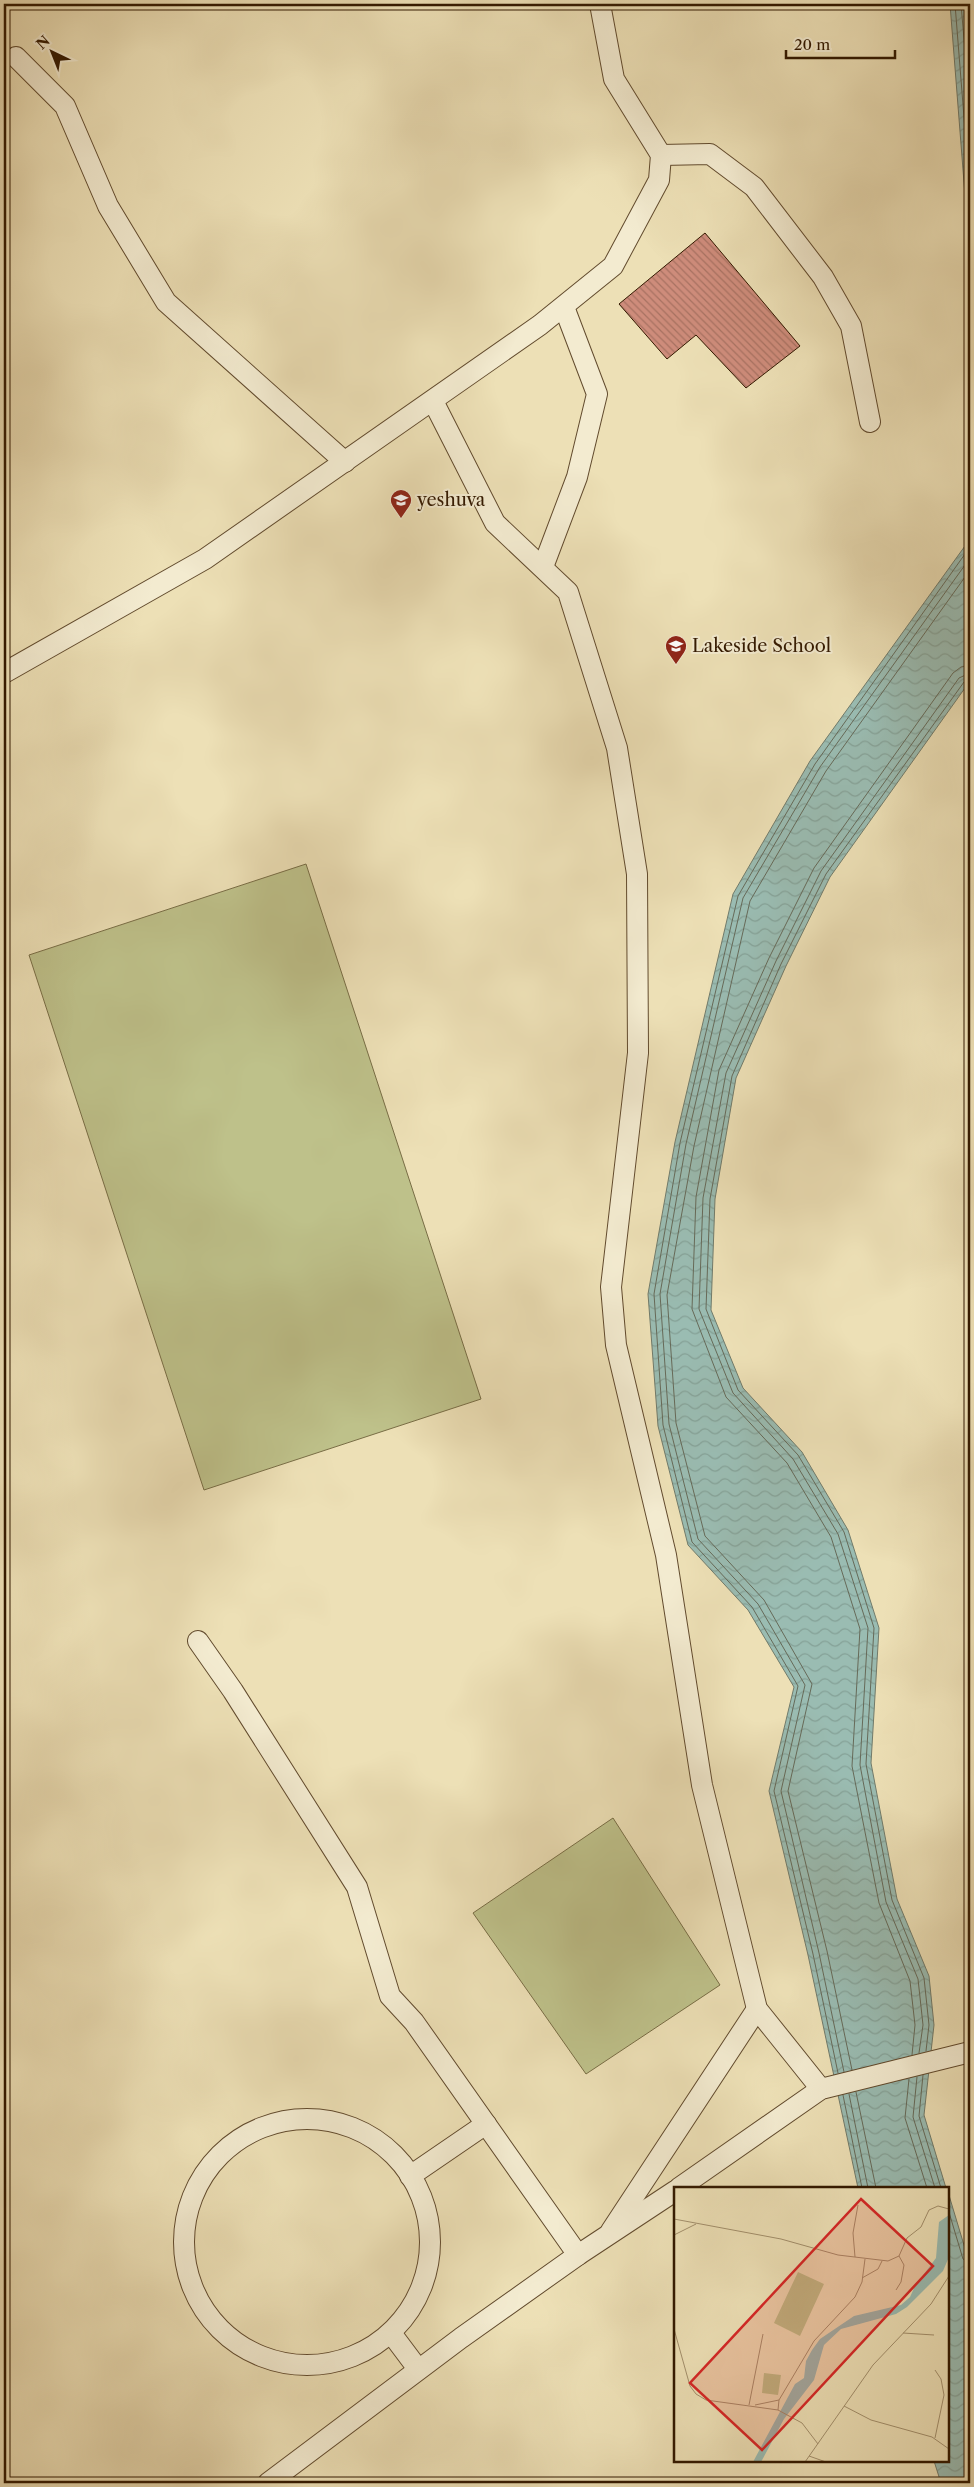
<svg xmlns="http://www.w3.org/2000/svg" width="974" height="2487" font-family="'Libre Caslon Text',serif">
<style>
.grass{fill:#bec18a;stroke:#786d45}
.water{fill:url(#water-waves);stroke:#717b6b}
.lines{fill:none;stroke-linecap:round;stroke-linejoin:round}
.shore{stroke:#666a59;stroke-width:1}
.building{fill:url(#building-back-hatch);stroke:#331900}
.service-casing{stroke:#624b2e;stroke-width:22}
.service{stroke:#f3ebd0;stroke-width:20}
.labels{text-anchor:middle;stroke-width:4;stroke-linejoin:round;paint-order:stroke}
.poi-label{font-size:18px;fill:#331900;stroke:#f3ebd0;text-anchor:start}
.inset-road{fill:none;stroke:#a3906d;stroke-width:1}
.view{fill:#d62828;fill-opacity:0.15;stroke:#d62828;stroke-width:2.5}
.inset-edge{fill:none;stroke:#331900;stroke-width:2.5}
</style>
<defs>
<pattern id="water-waves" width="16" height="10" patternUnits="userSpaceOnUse" patternTransform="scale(1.25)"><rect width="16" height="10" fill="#9abcb2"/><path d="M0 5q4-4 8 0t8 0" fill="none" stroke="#85a197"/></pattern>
<pattern id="building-back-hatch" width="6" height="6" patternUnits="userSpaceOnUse" patternTransform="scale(1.25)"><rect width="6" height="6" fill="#ce8c7b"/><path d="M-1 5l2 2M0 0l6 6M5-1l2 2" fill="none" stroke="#a87262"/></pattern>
</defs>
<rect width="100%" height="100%" fill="#ede0b6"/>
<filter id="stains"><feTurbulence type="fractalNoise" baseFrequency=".004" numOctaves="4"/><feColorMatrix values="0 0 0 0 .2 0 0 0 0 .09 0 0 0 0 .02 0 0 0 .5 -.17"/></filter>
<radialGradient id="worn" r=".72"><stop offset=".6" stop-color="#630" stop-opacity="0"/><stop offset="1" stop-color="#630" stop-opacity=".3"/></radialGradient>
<g class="grass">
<path d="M 306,864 L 481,1399 L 204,1490 L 29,955 Z"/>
<path d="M 613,1818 L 720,1985 L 586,2074 L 473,1913 Z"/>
</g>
<g class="water">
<path d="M 950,4 L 970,4 L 970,236 L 966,208 Z"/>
<path d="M 970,539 L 970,681 L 830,877 L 786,966 L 736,1078 L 715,1199 L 711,1310 L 743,1388 L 802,1452 L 848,1530 L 879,1628 L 871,1763 L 897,1899 L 929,1976 L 934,2025 L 924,2115 L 946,2188 L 858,2188 L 808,1955 L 769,1791 L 794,1687 L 748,1610 L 688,1545 L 658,1426 L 648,1294 L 675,1142 L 733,894 L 810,761 Z"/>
<path d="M 948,2192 L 970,2265 L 970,2483 L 941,2483 L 934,2461 L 948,2461 Z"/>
</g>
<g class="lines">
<g class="shore">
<path d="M 955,4 L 970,193"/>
<path d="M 961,4 L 970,109"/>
<path d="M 926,2051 L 929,2025 L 924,1978 L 892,1900 L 866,1764 L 874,1628 L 844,1532 L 798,1455 L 738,1390 L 706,1309 L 710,1199 L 732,1076 L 781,964 L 826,874 L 964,682 L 970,679"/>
<path d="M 919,2053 L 923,2025 L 918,1979 L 886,1902 L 860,1765 L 868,1628 L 838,1534 L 793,1459 L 733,1393 L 699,1309 L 703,1198 L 726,1073 L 776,961 L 821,871 L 959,678 L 970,673"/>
<path d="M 912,2055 L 915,2025 L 910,1981 L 879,1903 L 852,1766 L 860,1629 L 831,1537 L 787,1463 L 726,1397 L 692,1309 L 696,1197 L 719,1070 L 769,958 L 814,868 L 953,673 L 961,667 L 970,665"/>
<path d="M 852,2070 L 827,1951 L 788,1791 L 812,1684 L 764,1600 L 705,1536 L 676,1423 L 667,1295 L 694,1146 L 750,901 L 826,771 L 970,570"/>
<path d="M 844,2072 L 819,1953 L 781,1791 L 805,1685 L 758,1604 L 698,1539 L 669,1424 L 660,1294 L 686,1144 L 743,898 L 820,767 L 970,558"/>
<path d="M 838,2073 L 813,1954 L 774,1791 L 798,1686 L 752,1607 L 692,1542 L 663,1425 L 654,1294 L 680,1143 L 738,896 L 815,764 L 970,547"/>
<path d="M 923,2075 L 919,2116 L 941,2188"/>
<path d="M 917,2077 L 913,2117 L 935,2188"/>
<path d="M 909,2079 L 905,2118 L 927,2188"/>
<path d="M 856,2092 L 876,2188"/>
<path d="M 849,2094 L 868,2188"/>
<path d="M 843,2095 L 862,2188"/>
<path d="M 948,2209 L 963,2259 L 970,2263"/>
</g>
</g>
<path class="building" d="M 705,233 L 800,346 L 746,388 L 696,335 L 667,359 L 619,304 Z"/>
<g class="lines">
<g class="service-casing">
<g id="service">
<path d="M 16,57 L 65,106 L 108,206 L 166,302 L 345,462"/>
<path d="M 661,155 L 710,154 L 754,187 L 823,277 L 851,326 L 870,422"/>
<path d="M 433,401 L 495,523 L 568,592 L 617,748 L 637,874 L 638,1053 L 611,1287 L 616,1345 L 666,1555 L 702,1785 L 757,2009 L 821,2089"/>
<path d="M 543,567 L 577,477 L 597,394 L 564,307"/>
<path d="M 4,673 L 205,559 L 540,325 L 613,266 L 659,180 L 661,155 L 614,79 L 600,4"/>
<path d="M 198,1641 L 233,1691 L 357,1887 L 390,1996 L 414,2022 L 578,2255"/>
<circle cx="307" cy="2242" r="123"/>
<path d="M 410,2176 L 486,2124"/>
<path d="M 679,2188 L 821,2089 L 970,2052"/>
<path d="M 611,2231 L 757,2009"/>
<path d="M 391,2333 L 418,2369"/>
<path d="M 268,2483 L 461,2338 L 578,2255 L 675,2191"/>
</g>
</g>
<use href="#service" class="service"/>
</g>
<defs>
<g id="school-pin" transform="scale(1.125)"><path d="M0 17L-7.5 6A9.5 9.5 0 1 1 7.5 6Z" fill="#8f2418" stroke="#f3ebd0"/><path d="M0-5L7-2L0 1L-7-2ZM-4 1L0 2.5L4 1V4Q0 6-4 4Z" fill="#fff"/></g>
</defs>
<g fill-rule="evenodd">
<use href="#school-pin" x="401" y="500"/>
<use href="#school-pin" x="676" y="646"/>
</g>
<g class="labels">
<g class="poi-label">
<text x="417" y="506">yeshuva</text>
<text x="692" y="652">Lakeside School</text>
</g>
</g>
<g transform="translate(674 2187)">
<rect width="275" height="275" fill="#ede0b6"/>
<path d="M 124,85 L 150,97 L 126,149 L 100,136 ZM 90,186 L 107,188 L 104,208 L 88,206 Z" fill="#bec18a"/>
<path d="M 275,28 L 275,70 L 269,84 L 233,120 L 222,127 L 167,142 L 150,158 L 140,193 L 110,232 L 87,275 L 79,275 L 121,197 L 130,191 L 132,174 L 138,163 L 146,152 L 180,129 L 227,118 L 236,110 L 241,99 L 262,71 L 265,35 Z" fill="#9abcb2"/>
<path class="inset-road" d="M 0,32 L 107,52 L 164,68 L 214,74 L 225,69 L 233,51 L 247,40 L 255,23 L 264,19 L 275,22M 0,48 L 22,37M 181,70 L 179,46 L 184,18M 188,91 L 204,82 L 208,74M 222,103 L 227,95 L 230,78 L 225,69M 0,142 L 16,199 L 22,207 L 32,213 L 104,223 L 128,236 L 144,257M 229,146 L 260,148M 75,218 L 89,147M 81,218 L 105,213M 170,219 L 197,233 L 258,250 L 275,262M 104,223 L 105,213 L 140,154 L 181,110 L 188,95 L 191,72M 261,251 L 270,208 L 267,192 L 261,183M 135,269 L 152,275M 131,275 L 199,178 L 257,117 L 275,89"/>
<path class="view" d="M 187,12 L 259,79 L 88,263 L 16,196 Z"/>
<rect width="275" height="275" class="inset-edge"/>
</g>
<rect width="974" height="2487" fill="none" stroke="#ede0b6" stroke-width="20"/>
<rect x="5" y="5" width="964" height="2477" fill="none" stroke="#331900" stroke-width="2.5"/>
<rect x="10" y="10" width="954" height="2467" fill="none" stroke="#331900"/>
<g transform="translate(52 52) rotate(317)" stroke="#f3ebd0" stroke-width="4" paint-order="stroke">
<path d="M0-4L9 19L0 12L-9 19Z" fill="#331900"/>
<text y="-8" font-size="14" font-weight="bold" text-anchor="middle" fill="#331900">N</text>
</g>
<path d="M786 50v8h109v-8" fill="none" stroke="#331900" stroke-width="2.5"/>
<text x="794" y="50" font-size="15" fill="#331900" stroke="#f3ebd0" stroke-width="4" paint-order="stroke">20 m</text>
<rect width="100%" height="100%" filter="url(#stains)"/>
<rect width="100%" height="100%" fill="url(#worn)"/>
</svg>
